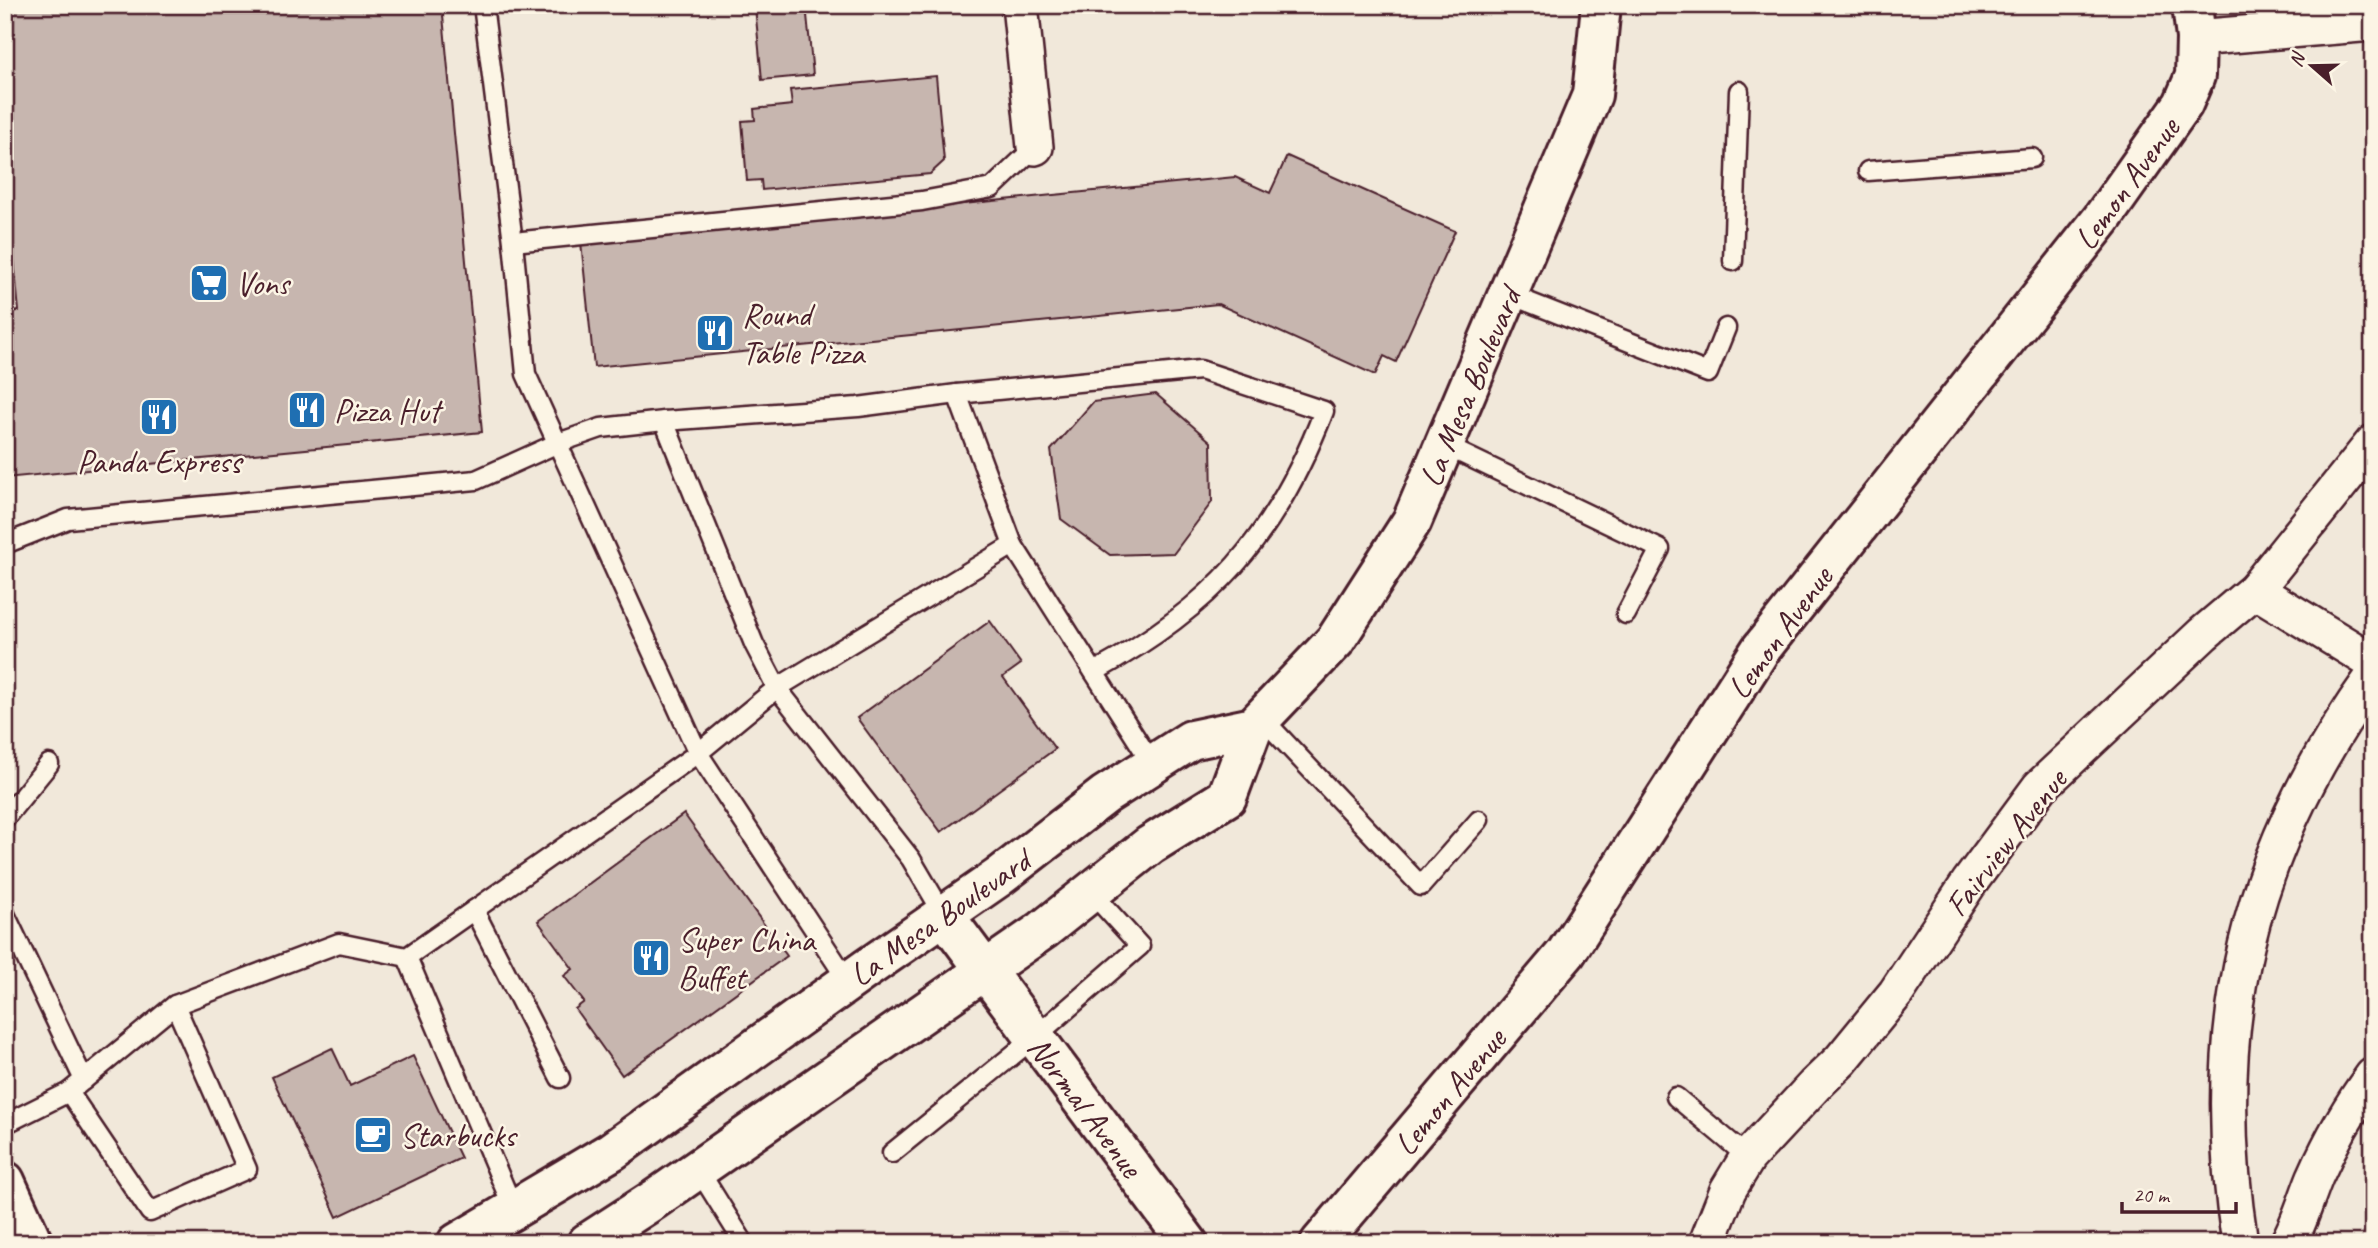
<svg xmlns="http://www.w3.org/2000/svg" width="2378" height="1248" font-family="Caveat,sans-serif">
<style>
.building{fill:#c7b6af;stroke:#4a1f2b;stroke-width:2}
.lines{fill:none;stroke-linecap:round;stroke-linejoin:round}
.lane-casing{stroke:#4a1f2b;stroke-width:23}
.street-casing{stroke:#4a1f2b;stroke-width:40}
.secondary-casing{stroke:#4a1f2b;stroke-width:44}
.primary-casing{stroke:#4a1f2b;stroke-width:44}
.lane{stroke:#fcf5e5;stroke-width:18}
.street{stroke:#fcf5e5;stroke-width:35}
.secondary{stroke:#fcf5e5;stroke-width:38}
.primary{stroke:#fcf5e5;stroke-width:38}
.labels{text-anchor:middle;stroke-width:5;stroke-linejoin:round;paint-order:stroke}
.street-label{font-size:33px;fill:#4a1f2b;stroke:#fcf5e5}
.poi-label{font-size:33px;fill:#4a1f2b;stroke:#fcf5e5;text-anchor:start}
</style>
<rect width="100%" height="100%" fill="#f1e8da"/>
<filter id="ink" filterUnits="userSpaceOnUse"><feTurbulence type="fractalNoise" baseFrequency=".0143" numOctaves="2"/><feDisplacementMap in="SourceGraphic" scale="14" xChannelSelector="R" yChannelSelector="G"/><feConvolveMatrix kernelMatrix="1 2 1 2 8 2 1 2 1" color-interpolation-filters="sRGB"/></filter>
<g filter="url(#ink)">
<g class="building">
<path d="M 5,5 L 442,5 L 482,432 L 5,478 L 5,313 L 19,311 L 5,168 Z"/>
<path d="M 775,5 L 806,5 L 813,75 L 762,80 L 755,7 Z"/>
<path d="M 936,76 L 944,161 L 930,174 L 762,190 L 761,180 L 747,181 L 742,121 L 755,120 L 754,109 L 792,105 L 790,90 Z"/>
<path d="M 1287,156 L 1455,231 L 1396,362 L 1384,356 L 1375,375 L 1218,304 L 594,367 L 581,242 L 1235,177 L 1270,193 Z"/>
<path d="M 1156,394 L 1211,442 L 1212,502 L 1174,553 L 1110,555 L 1061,519 L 1051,450 L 1093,402 Z"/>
<path d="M 990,621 L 1021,664 L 1003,677 L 1055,749 L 941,832 L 857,718 Z"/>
<path d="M 684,814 L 787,956 L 622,1075 L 575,1009 L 584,1002 L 564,976 L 573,969 L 538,921 Z"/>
<path d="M 332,1048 L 350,1086 L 413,1056 L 461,1158 L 337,1217 L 272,1077 Z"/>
</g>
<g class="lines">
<g class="lane-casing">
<g id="lane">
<path d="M 1868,171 L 2032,158"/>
<path d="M 513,242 L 922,201 L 992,188 L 1035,147"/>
<path d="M 1733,261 L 1739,91"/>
<path d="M 1508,294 L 1708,373 L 1726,328"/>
<path d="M 664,421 L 754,644 L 777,688 L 911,859 L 944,915"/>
<path d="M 1444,445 L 1660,549 L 1626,614"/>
<path d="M 5,544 L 68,519 L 476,480 L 558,443 L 601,428 L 664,421 L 858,407 L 957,394"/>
<path d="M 1013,545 L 957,394 L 1200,370 L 1324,411 C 1275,538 1213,607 1094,672"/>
<path d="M 1262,718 L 1421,886 L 1479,820"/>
<path d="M 5,818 L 49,764"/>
<path d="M 474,910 L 560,1078"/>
<path d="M 5,914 L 84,1080"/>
<path d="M 407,957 L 514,1210"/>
<path d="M 848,981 L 698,753 L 777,688 L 1013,545 L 1153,765"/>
<path d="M 69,1092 L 150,1212 L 247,1169 L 175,1005"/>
<path d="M 1676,1097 L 1748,1157"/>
<path d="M 5,1124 L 69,1092 L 175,1005 L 339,943 L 407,957 L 698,753 L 526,374 L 513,242 L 483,5"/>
<path d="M 892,1153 L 1035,1037 L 1140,946 L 1091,892"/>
<path d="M 698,1169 L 744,1243"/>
</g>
</g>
<g class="street-casing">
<g id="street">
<path d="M 1020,5 L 1035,147"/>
<path d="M 2196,38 L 2373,23"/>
<path d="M 2255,590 L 2373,662"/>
<path d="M 1707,1243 L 1728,1190 L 1748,1157 L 1814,1086 L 1841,1060 L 1896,993 L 1969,883 L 2040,787 L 2203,634 L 2255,590 L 2373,443"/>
<path d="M 2240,1243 C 2206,1029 2246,853 2373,677"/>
<path d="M 2288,1243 C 2300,1222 2306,1199 2315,1177 C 2331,1141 2350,1107 2373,1076"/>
</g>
</g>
<g class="secondary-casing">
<g id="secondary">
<path d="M 944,915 L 1188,1243"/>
<path d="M 457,1243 L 612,1151 L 866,969 L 999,877 L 1105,795 L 1191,740 L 1253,727"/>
<path d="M 587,1243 L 655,1199 L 1043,930 L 1150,845 L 1227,797 L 1253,727 L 1335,641 L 1412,521 L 1592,95 L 1601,5"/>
<path d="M 1320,1243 L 1566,953 L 1761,649 L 2101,220 L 2183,104 L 2195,76 L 2196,38 L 2192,5"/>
</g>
</g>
<g class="primary-casing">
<path id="primary" d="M 5,1181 L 33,1243"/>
</g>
<use href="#lane" class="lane"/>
<use href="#street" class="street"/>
<use href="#secondary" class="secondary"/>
<use href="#primary" class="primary"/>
</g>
</g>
<defs>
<g id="supermarket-square" transform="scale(2.0125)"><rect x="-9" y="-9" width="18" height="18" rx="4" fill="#1f6fb2" stroke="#fcf5e5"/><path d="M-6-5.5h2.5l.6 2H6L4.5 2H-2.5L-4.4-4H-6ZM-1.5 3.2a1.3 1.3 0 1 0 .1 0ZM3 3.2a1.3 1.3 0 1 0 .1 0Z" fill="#fff"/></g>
<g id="restaurant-square" transform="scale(2.0125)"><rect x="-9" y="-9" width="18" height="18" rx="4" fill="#1f6fb2" stroke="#fcf5e5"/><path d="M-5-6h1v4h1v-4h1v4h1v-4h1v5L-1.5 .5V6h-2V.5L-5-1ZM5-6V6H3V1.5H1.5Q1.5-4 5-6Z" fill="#fff"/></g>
<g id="cafe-square" transform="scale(2.0125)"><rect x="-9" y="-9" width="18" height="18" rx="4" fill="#1f6fb2" stroke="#fcf5e5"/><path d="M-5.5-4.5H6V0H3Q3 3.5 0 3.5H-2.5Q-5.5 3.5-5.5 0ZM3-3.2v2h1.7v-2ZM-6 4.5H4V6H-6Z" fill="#fff"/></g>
</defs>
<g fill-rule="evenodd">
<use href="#supermarket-square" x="209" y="283"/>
<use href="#restaurant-square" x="715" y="333"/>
<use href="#restaurant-square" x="307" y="410"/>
<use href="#restaurant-square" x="159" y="417"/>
<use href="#restaurant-square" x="651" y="958"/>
<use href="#cafe-square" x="373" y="1135"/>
</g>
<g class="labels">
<g class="street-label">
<text transform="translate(2126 183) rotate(-54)" y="12">Lemon Avenue</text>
<text transform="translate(1469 387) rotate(-67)" y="12">La Mesa Boulevard</text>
<text transform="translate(1779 632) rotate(-54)" y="12">Lemon Avenue</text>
<text transform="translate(2005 842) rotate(-52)" y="12">Fairview Avenue</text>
<text transform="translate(939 917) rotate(-35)" y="12">La Mesa Boulevard</text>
<text transform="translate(1449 1091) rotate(-50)" y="12">Lemon Avenue</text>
<text transform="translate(1086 1106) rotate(53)" y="12">Normal Avenue</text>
</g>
<g class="poi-label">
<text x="236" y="295">Vons</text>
<text x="742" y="326">Round<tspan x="742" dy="38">Table Pizza</tspan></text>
<text x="334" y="422">Pizza Hut</text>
<text x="159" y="473" text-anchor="middle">Panda Express</text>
<text x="678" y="951">Super China<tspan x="678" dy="38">Buffet</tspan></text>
<text x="400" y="1147">Starbucks</text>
</g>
</g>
<rect width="2378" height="1248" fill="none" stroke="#fcf5e5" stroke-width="28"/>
<rect x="14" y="14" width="2350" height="1220" fill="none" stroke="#4a1f2b" stroke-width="2.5" filter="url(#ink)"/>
<g transform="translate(2312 66) rotate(290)" stroke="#fcf5e5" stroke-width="5" paint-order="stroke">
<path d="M0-5L12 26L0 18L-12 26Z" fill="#4a1f2b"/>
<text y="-10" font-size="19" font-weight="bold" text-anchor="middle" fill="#4a1f2b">N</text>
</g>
<path d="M2122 1202v10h114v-10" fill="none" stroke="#4a1f2b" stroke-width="3.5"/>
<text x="2133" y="1202" font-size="21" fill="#4a1f2b" stroke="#fcf5e5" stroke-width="5" paint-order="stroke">20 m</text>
</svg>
